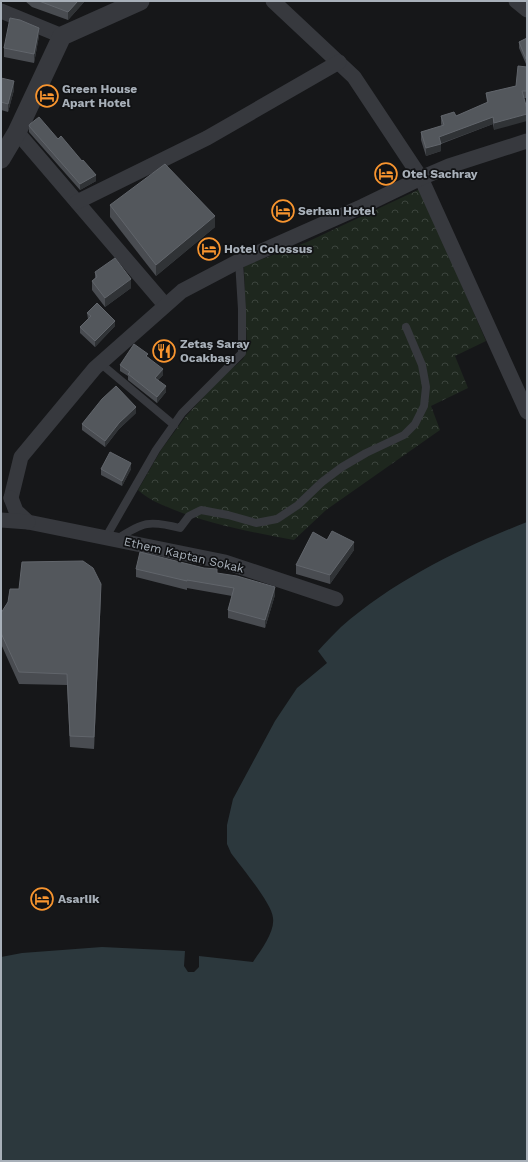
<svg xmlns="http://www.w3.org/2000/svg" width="528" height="1162" font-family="'Work Sans',sans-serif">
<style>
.park{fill:url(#park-crowns)}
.water{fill:#2c383d}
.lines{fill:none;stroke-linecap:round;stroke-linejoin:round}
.service{stroke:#37393e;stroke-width:8}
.minor{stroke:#37393e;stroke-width:15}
.tertiary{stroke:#37393e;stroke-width:19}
.wall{fill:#494c51}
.shaded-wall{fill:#303336}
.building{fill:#53575c;stroke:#61656b}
.labels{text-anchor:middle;stroke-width:3.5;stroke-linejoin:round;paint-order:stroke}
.poi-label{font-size:12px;font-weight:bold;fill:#a8b0b9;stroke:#111214;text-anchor:start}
.street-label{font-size:12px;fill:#a8b0b9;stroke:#111214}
</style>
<defs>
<pattern id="park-crowns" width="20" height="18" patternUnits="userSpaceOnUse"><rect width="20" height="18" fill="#1e271e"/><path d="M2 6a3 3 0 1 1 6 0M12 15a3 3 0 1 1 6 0" fill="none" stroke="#3c443d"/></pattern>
</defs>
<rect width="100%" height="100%" fill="#161719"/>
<path class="park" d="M 420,189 L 486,341 L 455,356 L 468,388 L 431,406 L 440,430 L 326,510 L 294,540 C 252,532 211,525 172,509 C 158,503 149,500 138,490 L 161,450 L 186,416 L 219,380 L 243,359 L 247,351 L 244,266 L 307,242 Z"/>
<path class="water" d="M 527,522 L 527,1161 L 1,1161 L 1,957 L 22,953 L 102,947 L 185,951 L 184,966 L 188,972 L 194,972 L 199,967 L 199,956 L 253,962 C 261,950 275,932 273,918 C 272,903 241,867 231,853 L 227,844 L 227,825 L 233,799 L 275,721 L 297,688 L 327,663 L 318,651 C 325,643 333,635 341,627 C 395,580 461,548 527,522 Z"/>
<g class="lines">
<g class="service">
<path d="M 100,363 L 174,425"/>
<path d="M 106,537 L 156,450 L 182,413 L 242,353 L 242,309 L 239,261"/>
<path d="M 117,539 C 143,522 149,520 180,528 L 189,516 L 201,510 L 228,515 L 256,523 L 277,519 L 298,505 L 322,482 L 342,467 L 366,453 L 404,435 L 415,424 L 424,406 L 426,387 L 422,365 L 406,327"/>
</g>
<g class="minor">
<path d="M 273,1 L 354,77 L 421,178 L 527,412"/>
<path d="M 516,1 L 527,10"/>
<path d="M 1,11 L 62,36"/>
<path d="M 17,132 L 165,305"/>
<path d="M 77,202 L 207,138 L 339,62"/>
<path d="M 11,498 L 21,457 L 95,368 L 182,291 L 239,261 L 363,206 L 421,178 L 449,166 L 527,141"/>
<path d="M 11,498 L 16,511 L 28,522 L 225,562 L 336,599"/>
<path d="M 1,520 L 28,522"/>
</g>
<path class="tertiary" d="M 1,159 L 17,132 L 62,36 L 140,1"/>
</g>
<g class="wall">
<path d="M 25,1 L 85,1 L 68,20 L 32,7 Z"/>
<path d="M 39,36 L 34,63 L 4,57 L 4,48 Z"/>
<path d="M 527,38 L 526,64 L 519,48 L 519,42 Z"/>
<path d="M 527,67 L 527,98 L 524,98 L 494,130 L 493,124 L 441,144 L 441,151 L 426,156 L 421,140 L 421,132 L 442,126 L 441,124 L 441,116 L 456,116 L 487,103 L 486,93 L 516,86 Z"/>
<path d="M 1,78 L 14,90 L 8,112 L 1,110 Z"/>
<path d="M 29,126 L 58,139 L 96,181 L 80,190 L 29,132 Z"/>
<path d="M 110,205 L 215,227 L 156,276 L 110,217 Z"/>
<path d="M 95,272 L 131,288 L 105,307 L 92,290 L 92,281 L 95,278 Z"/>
<path d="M 87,313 L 115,326 L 95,347 L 80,333 L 80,327 L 88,319 Z"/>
<path d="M 148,357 L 163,375 L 158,380 L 166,392 L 157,403 L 128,380 L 128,376 L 120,371 L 120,365 Z"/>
<path d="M 136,413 L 119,429 L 105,447 L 82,430 L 82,424 Z"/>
<path d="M 101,469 L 131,469 L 122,486 L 101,475 Z"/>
<path d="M 327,540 L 354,550 L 330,584 L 296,574 L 296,565 Z"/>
<path d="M 136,569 L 217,574 L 275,595 L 265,628 L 228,618 L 228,610 L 232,596 L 187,588 L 187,590 L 136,577 Z"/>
<path d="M 101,595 L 94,749 L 70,747 L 67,685 L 19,684 L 1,644 L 1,613 L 8,602 Z"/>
</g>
<g class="shaded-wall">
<path d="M 78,1 L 85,1 L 68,20 L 68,12 Z"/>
<path d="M 39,28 L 39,36 L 34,63 L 34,54 Z"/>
<path d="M 14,81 L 14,90 L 8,112 L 8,104 Z"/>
<path d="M 527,114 L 527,121 L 494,130 L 494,123 Z"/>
<path d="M 493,117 L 493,124 L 439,144 L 441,144 L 441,151 L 426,156 L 426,148 L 439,137 Z"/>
<path d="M 96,175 L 96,181 L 80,190 L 80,184 Z"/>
<path d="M 215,216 L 215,227 L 156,276 L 156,265 Z"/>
<path d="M 131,279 L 131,288 L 105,307 L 105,298 Z"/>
<path d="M 115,321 L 115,326 L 95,347 L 95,341 Z"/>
<path d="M 163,369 L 163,375 L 155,384 L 155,378 Z"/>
<path d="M 166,386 L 166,392 L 157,403 L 157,397 Z"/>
<path d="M 136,407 L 136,413 L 119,429 L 105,447 L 105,441 L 119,423 Z"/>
<path d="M 131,463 L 131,469 L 122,486 L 122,481 Z"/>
<path d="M 354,542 L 354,550 L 330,584 L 330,575 Z"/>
<path d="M 101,584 L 101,595 L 94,749 L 94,737 Z"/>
<path d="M 275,587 L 275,595 L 265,628 L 265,620 Z"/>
</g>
<g class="building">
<path d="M 39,1 L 78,1 L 68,12 Z"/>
<path d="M 10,18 L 20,20 L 39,28 L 34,54 L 4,48 Z"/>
<path d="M 527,38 L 527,58 L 526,59 L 519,42 Z"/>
<path d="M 518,66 L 527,67 L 527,91 L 522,91 L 527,109 L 527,114 L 494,123 L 493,117 L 439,137 L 441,144 L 426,148 L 421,132 L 444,125 L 441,116 L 454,112 L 456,116 L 488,102 L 486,93 L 516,86 Z"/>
<path d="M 1,78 L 14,81 L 8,104 L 1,102 Z"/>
<path d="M 39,117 L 58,139 L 61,136 L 82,161 L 83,160 L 96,175 L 80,184 L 29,126 L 30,124 Z"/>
<path d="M 165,164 L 215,216 L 156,265 L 110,205 Z"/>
<path d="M 115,258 L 131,279 L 105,298 L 92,281 L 97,277 L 95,272 Z"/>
<path d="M 97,303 L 115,321 L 95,341 L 80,327 L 91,316 L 87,313 Z"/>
<path d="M 134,344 L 148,354 L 146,356 L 163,369 L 155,378 L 166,386 L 157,397 L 128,374 L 130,372 L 120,365 Z"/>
<path d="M 116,386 L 136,407 L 119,423 L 105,441 L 82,424 L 102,399 Z"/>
<path d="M 110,452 L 131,463 L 122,481 L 101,469 Z"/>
<path d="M 332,531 L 354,542 L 330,575 L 296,565 L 313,532 L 327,540 Z"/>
<path d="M 140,552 L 204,568 L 217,569 L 217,573 L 237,576 L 275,587 L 265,620 L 228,610 L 234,588 L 187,580 L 187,581 L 136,569 Z"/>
<path d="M 83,561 L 93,568 L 101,584 L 94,737 L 70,736 L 67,674 L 19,672 L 1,633 L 1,613 L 8,602 L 10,589 L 19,589 L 22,562 Z"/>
</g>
<defs>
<g id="hotel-ring" transform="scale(1.15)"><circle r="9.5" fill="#111214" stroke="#f8952f" stroke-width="1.5"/><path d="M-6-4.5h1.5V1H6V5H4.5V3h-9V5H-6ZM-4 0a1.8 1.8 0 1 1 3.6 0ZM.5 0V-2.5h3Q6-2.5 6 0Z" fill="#f8952f"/></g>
<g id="restaurant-ring" transform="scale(1.15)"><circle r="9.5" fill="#111214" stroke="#f8952f" stroke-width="1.5"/><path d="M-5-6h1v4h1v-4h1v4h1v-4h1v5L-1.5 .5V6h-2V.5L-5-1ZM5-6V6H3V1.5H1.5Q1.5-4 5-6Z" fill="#f8952f"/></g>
</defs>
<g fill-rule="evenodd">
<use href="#hotel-ring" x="47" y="96"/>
<use href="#hotel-ring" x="386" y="174"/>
<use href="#hotel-ring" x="283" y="211"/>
<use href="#hotel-ring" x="209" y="249"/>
<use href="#restaurant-ring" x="164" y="351"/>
<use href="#hotel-ring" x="42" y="899"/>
</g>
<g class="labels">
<g class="poi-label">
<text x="62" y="93">Green House<tspan x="62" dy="14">Apart Hotel</tspan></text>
<text x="402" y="178">Otel Sachray</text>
<text x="298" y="215">Serhan Hotel</text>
<text x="224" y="253">Hotel Colossus</text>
<text x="180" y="348">Zetaş Saray<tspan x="180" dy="14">Ocakbaşı</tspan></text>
<text x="58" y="903">Asarlik</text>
</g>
<g class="street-label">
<text transform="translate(184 555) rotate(13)" y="4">Ethem Kaptan Sokak</text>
</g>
</g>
<rect width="528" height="1162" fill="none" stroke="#a8b0b9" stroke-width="4"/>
</svg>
